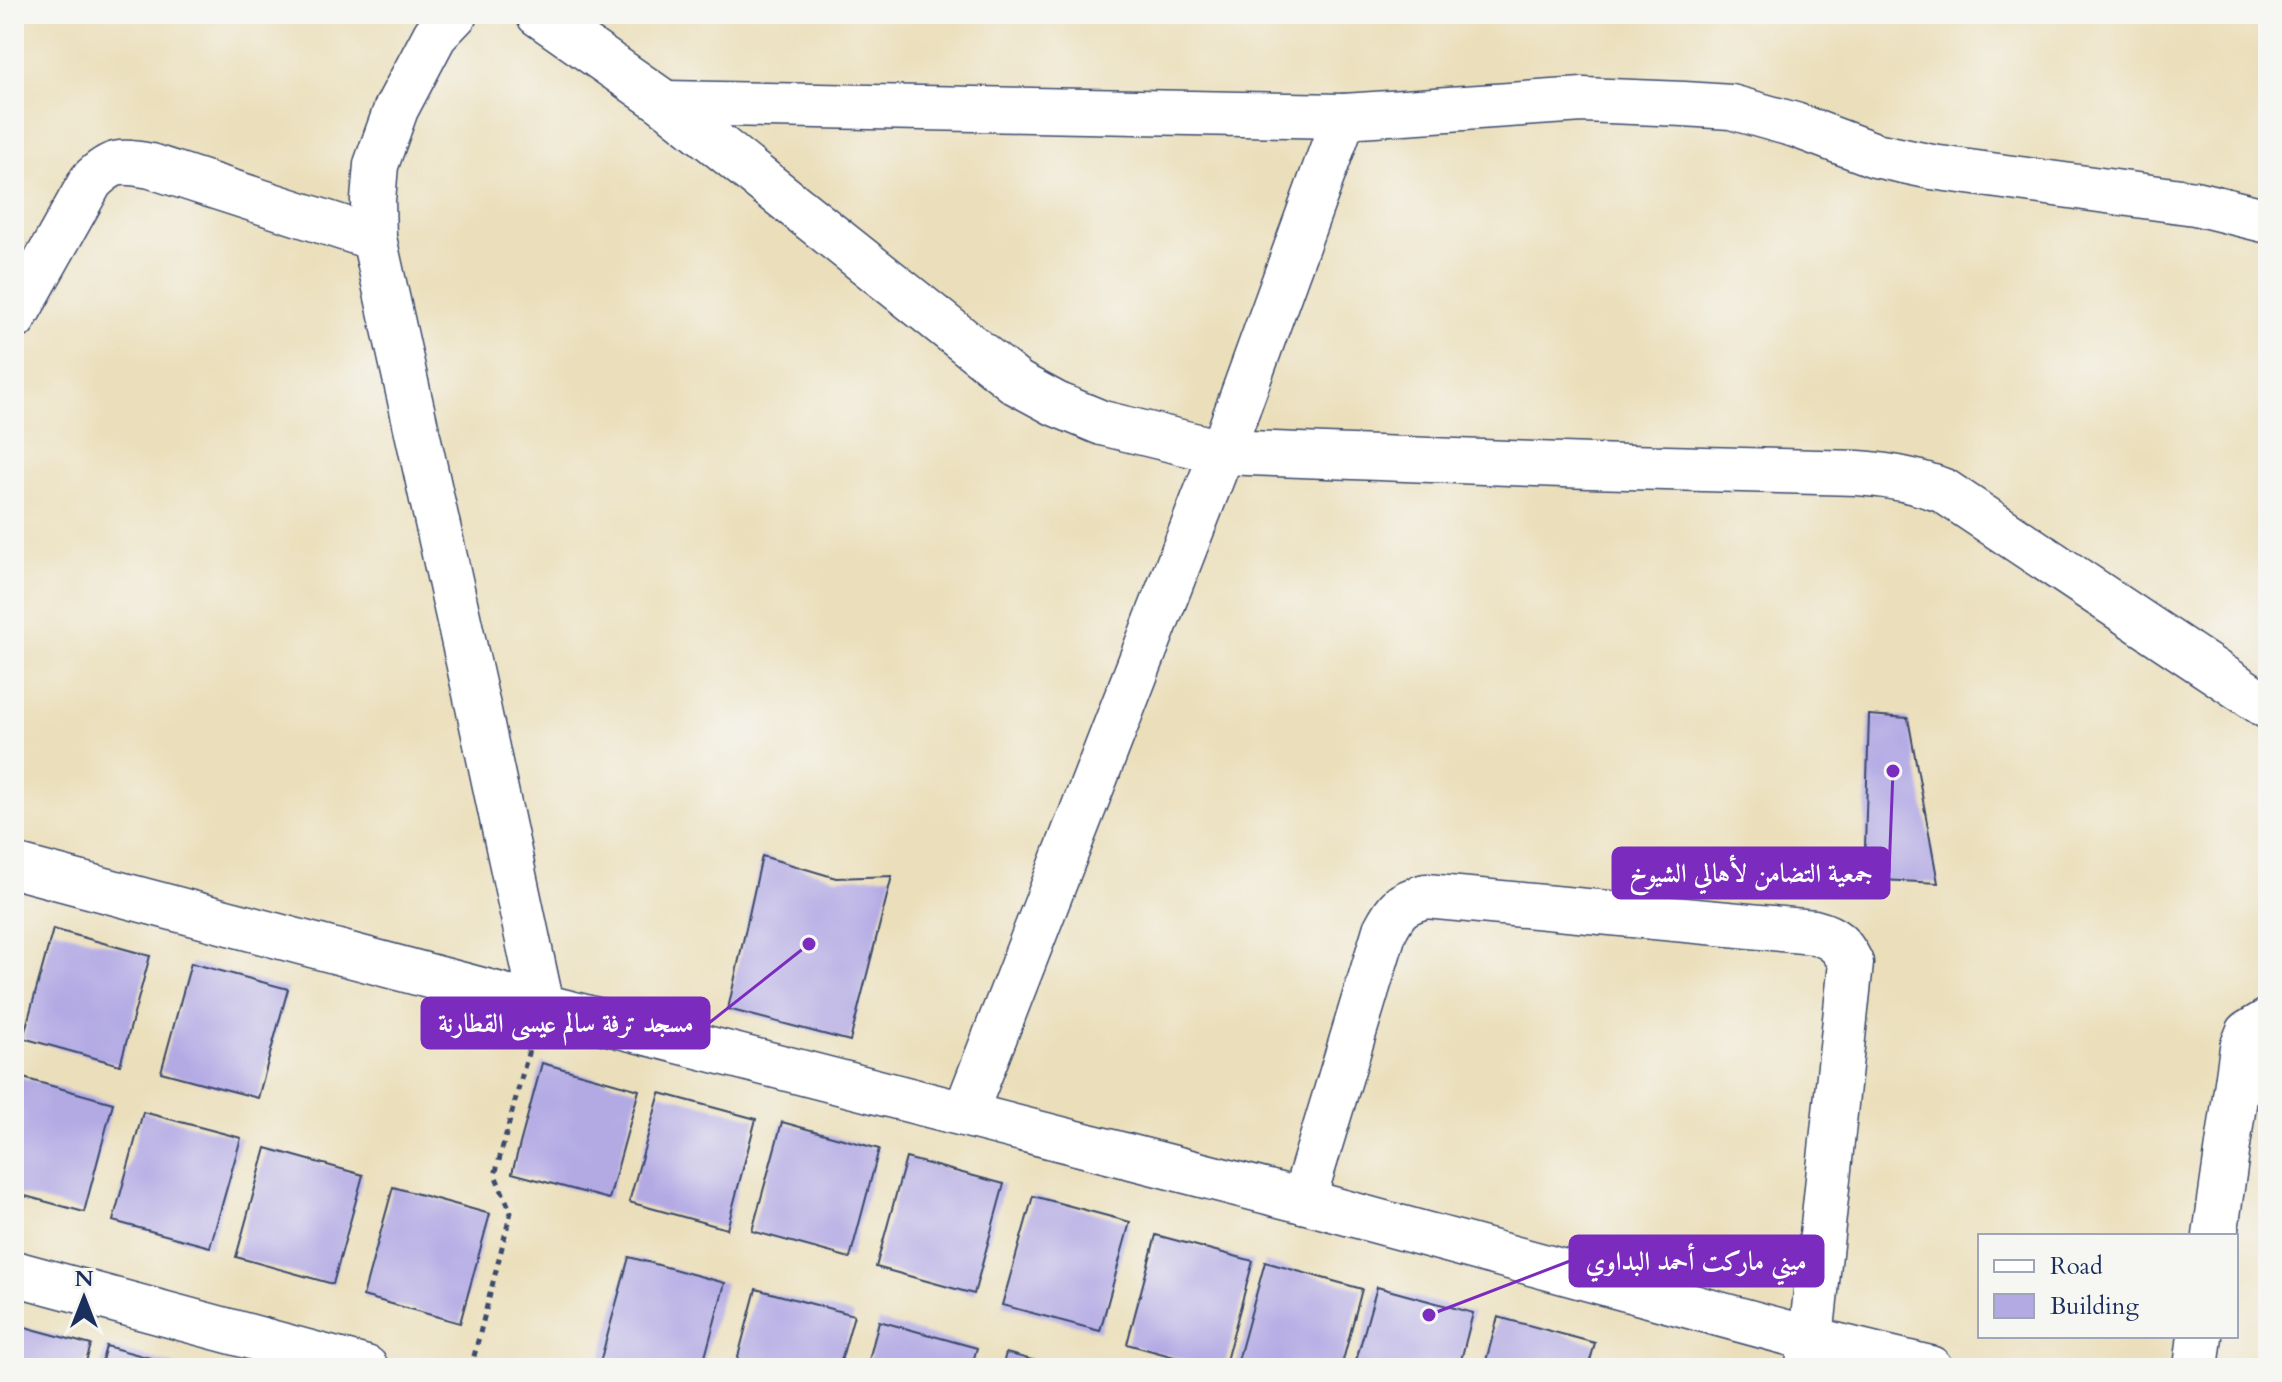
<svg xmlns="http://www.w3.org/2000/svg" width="2282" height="1382" font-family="Cardo,Amiri,serif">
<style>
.building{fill:#b3aae4}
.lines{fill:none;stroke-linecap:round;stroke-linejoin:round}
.minor-casing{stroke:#3a496c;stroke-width:47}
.path{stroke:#3a496c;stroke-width:5;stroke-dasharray:6 6;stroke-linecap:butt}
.minor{stroke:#fff;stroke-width:44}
.leader{fill:none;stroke:#7b2cbf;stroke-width:3}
.callout-dot{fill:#7b2cbf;stroke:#f6f6f2;stroke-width:3}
.callout{fill:#7b2cbf;stroke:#7b2cbf;stroke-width:3}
.callout-label{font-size:26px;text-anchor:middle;font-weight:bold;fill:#fff}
</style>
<rect width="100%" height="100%" fill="#f6f6f2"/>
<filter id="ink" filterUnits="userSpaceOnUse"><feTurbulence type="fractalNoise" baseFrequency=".0125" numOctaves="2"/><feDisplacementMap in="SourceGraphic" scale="16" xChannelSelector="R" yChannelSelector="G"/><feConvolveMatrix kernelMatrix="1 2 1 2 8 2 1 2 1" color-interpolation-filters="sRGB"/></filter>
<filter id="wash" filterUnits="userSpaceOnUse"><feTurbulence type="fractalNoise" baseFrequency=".006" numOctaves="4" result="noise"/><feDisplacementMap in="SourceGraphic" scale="32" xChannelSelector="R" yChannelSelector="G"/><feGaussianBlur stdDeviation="1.8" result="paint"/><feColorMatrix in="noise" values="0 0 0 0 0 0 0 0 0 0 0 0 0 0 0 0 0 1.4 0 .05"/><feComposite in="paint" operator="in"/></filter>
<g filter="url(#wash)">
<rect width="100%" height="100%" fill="#ebdfbb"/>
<g id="blocks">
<g class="building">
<path d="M 1869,715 L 1908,718 L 1938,883 L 1864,879 Z"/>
<path d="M 762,856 L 836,878 L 892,876 L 850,1041 L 728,1009 Z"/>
<path d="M 53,929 L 150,956 L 120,1065 L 23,1038 Z"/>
<path d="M 191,963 L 288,989 L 258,1098 L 161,1072 Z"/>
<path d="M 542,1063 L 639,1090 L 609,1199 L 512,1173 Z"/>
<path d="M 16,1076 L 113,1103 L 84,1212 L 14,1193 L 14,1084 Z"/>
<path d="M 660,1093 L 756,1119 L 727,1229 L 629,1202 Z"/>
<path d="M 143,1112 L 241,1138 L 210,1247 L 113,1221 Z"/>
<path d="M 782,1122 L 879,1149 L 850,1258 L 752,1231 Z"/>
<path d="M 266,1148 L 363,1175 L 333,1284 L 236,1257 Z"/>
<path d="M 906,1158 L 1004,1184 L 974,1294 L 876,1267 Z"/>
<path d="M 393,1187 L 490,1214 L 460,1323 L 363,1296 Z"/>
<path d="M 1033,1196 L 1130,1222 L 1100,1331 L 1002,1305 Z"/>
<path d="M 1156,1235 L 1253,1261 L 1224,1368 L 1214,1368 L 1127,1344 Z"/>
<path d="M 629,1257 L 725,1283 L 702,1368 L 599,1366 Z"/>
<path d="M 1265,1262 L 1362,1289 L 1341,1368 L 1236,1368 Z"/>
<path d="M 1377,1287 L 1473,1313 L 1459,1368 L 1354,1368 Z"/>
<path d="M 756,1289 L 854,1315 L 839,1368 L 735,1368 Z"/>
<path d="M 1498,1317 L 1595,1343 L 1588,1368 L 1484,1368 Z"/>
<path d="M 879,1321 L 977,1348 L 971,1368 L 867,1368 Z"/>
<path d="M 14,1324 L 91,1345 L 84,1368 L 14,1368 Z"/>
<path d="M 106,1346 L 183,1367 L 183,1368 L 100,1368 Z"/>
<path d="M 1006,1353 L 1058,1367 L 1058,1368 L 1002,1368 Z"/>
</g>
</g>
</g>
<g filter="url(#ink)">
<use href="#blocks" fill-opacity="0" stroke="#3a496c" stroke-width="2"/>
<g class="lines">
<g class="minor-casing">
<g id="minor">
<path d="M 455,14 L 435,35 L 396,109 L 376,165 L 373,200 L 374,238 L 479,711 L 542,1006"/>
<path d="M 538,14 L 665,103 L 1017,383 L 1056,404 L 1102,423 L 1222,452 L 1590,466 L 1858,473 C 1889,475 1915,480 1944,491 L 2268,707"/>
<path d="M 665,103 L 1344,116 L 1583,100 L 1684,104 L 1731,107 L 1795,125 L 1875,155 L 1932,167 L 2195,203 L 2268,221"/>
<path d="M 14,318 L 91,181 C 113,159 121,161 151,166 L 374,238"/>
<path d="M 14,866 L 542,1006 L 1303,1201 L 1811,1339 L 1930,1368"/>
<path d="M 965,1113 L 1222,452 L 1344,116"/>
<path d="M 1303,1201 L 1385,930 C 1397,907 1401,903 1426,896 L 1814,932 C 1834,937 1842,945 1851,963 L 1808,1366"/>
<path d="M 2215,1236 L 2242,1048 L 2248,1033 L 2268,1021"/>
<path d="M 14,1273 L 366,1368"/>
<path d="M 2196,1368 L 2200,1336"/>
</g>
</g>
<path class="path" d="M 471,1368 L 511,1212 L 495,1175 L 530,1046"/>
<use href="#minor" class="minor"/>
</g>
</g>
<path class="leader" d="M1893 771L1889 873M809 944L709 1023M1429 1315L1570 1261"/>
<g class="callout-dot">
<circle cx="1893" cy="771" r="8"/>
<circle cx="809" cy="944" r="8"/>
<circle cx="1429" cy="1315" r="8"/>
</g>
<g class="callout">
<rect x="1613" y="848" width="276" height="50" rx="8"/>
<rect x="422" y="998" width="287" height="50" rx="8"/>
<rect x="1570" y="1236" width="253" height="50" rx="8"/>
</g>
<g class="callout-label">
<text x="1751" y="882">جمعية التضامن لأهالي الشيوخ</text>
<text x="566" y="1032">مسجد ترفة سالم عيسى القطارنة</text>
<text x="1696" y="1270">ميني ماركت أحمد البداوي</text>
</g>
<rect width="2282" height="1382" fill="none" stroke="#f6f6f2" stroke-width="48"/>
<rect x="1978" y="1234" width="260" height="104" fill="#f6f6f2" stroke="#9ea6b7" stroke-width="2"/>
<rect x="1994" y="1260" width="40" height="12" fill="#ffffff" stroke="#9ea6b7" stroke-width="2"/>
<text x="2050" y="1274" font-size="24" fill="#1b2f5e">Road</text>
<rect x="1994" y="1294" width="40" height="24" fill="#b3aae4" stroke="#9ea6b7" stroke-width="2"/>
<text x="2050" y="1314" font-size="24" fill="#1b2f5e">Building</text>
<g transform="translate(84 1298)" stroke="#f6f6f2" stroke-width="6" paint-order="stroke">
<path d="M0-6L14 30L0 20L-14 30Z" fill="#1b2f5e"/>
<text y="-12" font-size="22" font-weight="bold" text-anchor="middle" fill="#1b2f5e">N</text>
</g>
</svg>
